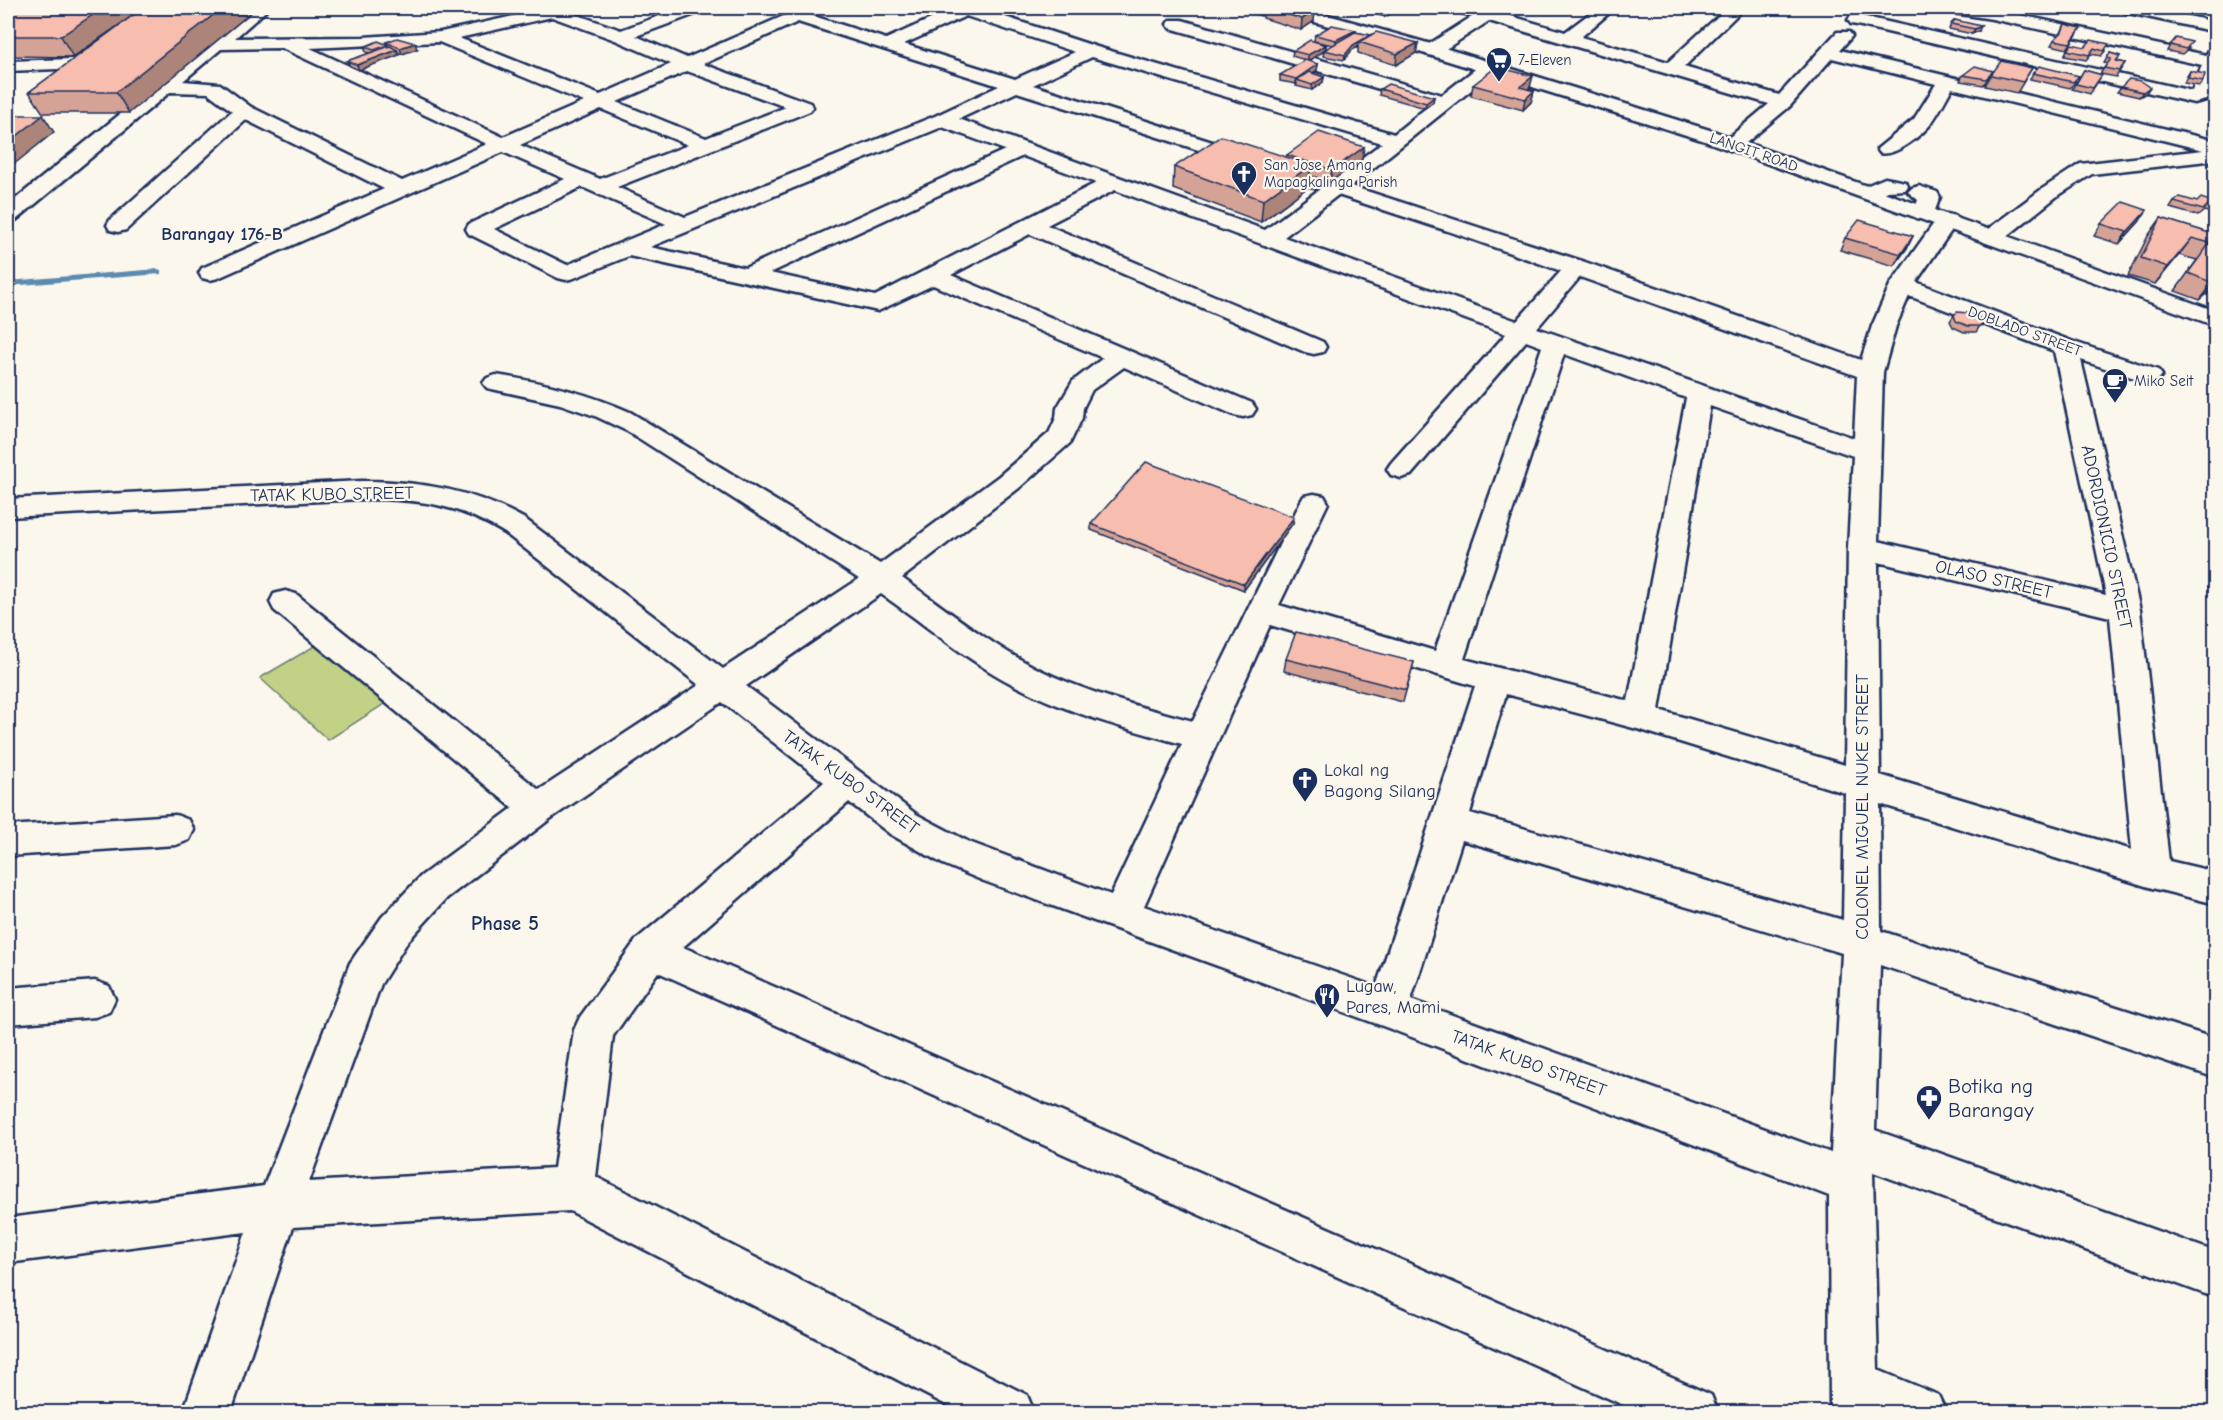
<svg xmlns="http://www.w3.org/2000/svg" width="2223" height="1420" font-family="'Comic Neue',sans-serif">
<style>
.green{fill:#c1d287;stroke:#6e8072;stroke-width:1.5}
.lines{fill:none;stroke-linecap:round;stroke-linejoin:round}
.stream{fill:#5b8bb0;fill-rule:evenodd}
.minor-casing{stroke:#1b2f5e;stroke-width:5}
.major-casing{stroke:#1b2f5e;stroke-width:5}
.minor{fill:#fbf7ec;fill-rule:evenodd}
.major{fill:#fbf7ec;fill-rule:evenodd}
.wall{fill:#d4a396;stroke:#1b2f5e;stroke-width:1.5}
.shaded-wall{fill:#ad847a;stroke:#1b2f5e;stroke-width:1.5}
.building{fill:#f7bdae;stroke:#1b2f5e;stroke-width:1.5}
.labels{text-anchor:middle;stroke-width:4.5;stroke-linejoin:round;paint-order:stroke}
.far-poi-label{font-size:15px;fill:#1b2f5e;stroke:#fbf7ec;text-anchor:start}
.far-street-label{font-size:15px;fill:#1b2f5e;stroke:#fbf7ec}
.far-quarter-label{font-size:18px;font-weight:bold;fill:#1b2f5e;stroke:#fbf7ec}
.street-label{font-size:18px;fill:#1b2f5e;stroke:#fbf7ec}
.poi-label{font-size:18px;fill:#1b2f5e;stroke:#fbf7ec;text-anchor:start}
.neighbourhood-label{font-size:20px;font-weight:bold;fill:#1b2f5e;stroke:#fbf7ec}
.near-poi-label{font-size:21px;fill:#1b2f5e;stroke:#fbf7ec;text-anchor:start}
</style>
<rect width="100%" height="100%" fill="#fbf7ec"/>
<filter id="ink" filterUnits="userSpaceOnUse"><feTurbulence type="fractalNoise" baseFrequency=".0167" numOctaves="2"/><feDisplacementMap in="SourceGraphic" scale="12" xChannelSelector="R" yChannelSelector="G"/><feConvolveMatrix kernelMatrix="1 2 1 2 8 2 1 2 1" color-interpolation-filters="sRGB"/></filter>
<g filter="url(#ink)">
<path class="green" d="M 318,644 L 386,703 L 328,740 L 260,678 Z"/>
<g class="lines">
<path class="stream" d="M 158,269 L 161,270 L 161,274 L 8,286 L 8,281 Z"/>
<g class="minor-casing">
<g id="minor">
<path d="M 148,8 L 167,8 L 83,68 L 8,71 L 8,61 L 73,59 Z"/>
<path d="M 251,8 L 269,8 L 235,38 L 363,37 L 441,32 L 536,11 L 535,8 L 573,8 L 572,13 L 621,30 L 681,8 L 703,8 L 701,12 L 636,36 L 687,58 L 788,14 L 786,8 L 802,8 L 804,13 L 886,39 L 951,10 L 950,8 L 978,8 L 1097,47 L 1394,134 L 1431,104 L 1170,28 L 1167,24 L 1170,20 L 1182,20 L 1442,95 L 1483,63 L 1495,63 L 1498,67 L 1495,71 L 1351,186 L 1585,262 L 1861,360 L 1872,326 L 1890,285 L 1939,216 L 1947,214 L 1955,216 L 1958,221 L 1916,282 L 2074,342 L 2158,370 L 2162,375 L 2158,380 L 2149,383 L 2081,360 L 2140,610 L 2169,861 L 2216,872 L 2216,904 L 2152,888 L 1880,804 L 1881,931 L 2216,1039 L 2216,1078 L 1880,965 L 1875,1130 L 2216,1252 L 2216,1298 L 1873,1172 L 1878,1370 L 1938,1395 L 1946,1412 L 1830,1412 L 1829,1196 L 1388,1028 L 984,881 L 943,864 L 890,834 L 849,802 L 683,947 L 1711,1395 L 1718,1412 L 1639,1412 L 658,972 L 613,1036 L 596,1177 L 1027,1395 L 1034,1412 L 960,1412 L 570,1211 L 293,1227 L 231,1412 L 183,1412 L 246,1232 L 8,1263 L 8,1218 L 264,1186 L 350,963 L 382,917 L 421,876 L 513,808 L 274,610 L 270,602 L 274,594 L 285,591 L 296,594 L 539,790 L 699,685 L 505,533 C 455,503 419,499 362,499 L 8,517 L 8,499 L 362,481 C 421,481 473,490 525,519 L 723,669 L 859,579 L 629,432 L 595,416 L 560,404 L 487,388 L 483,383 L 487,378 L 496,375 C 542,382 587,393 630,412 L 880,564 L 999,476 L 1049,433 L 1056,418 L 1057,408 L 1073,381 L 1103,358 L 933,285 L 878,311 L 629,256 L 574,278 L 566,280 L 558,278 L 469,234 L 466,229 L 469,224 L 565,179 L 503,152 L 218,278 L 210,280 L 202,278 L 199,273 L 202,268 L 384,189 L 246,120 L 126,230 L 118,232 L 110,230 L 107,225 L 110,220 L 232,111 L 208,93 L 170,92 L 16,220 L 8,221 L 8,205 ZM 966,16 L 1075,52 L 1015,79 L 904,44 ZM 552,17 L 615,40 L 671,64 L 600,95 L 459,38 ZM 798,22 L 999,86 L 935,116 L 685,217 L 617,187 L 810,111 L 813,107 L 810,103 L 703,64 ZM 439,42 L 584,102 L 503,137 L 310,48 ZM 282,48 L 487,144 L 402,181 L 251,107 L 220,84 L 183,81 L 221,49 ZM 1092,57 L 1382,143 L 1332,180 L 1033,85 ZM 687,71 L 786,107 L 706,138 L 617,102 ZM 1017,92 L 1320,189 L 1265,230 L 959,119 ZM 601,109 L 688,145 L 600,179 L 520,145 ZM 942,127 L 1005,150 L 745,268 L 650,247 ZM 1023,156 L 1096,183 L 875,296 L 770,273 ZM 582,187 L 666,224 L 567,265 L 494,229 ZM 1115,190 L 1506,334 L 1391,463 L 1387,469 L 1391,475 L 1401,478 L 1411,475 L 1526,341 L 1542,347 L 1435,651 L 1279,605 L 1328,503 L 1324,496 L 1314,494 L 1304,496 L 1300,503 L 1193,721 C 1140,707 1086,693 1036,668 C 988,643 946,609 902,578 L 1019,488 L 1070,443 L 1082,418 L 1083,408 L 1092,390 L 1124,367 L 1234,415 L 1243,417 L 1252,415 L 1256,409 L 1252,403 L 951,275 L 1030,234 L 1305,352 L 1314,354 L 1323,352 L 1326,347 L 1323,342 L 1047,225 ZM 1338,195 L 1454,233 L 1561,271 L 1517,321 L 1284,237 ZM 1580,277 L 1857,376 L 1854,438 L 1537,328 ZM 1909,296 L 2054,351 L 2106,595 L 1878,541 L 1883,372 L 1896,326 ZM 1564,354 L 1686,398 L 1628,701 L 1464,659 ZM 1710,406 L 1853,456 L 1848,548 L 1845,765 L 1659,710 ZM 1878,562 L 2110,617 L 2132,850 L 1880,775 ZM 881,594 C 925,624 966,660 1014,685 C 1066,713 1125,728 1182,744 L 1111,895 L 969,842 L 916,814 L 746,686 ZM 1270,625 L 1475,686 L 1376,987 L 1144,906 ZM 1506,694 L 1641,730 L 1845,793 L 1843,920 L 1470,813 ZM 722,702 L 824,782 L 637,939 L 580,1017 L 574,1030 L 554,1168 L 309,1182 L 381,984 L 408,941 L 447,898 L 550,819 ZM 1462,840 L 1842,953 L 1831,1153 L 1411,1000 Z"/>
<path d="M 1456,8 L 1506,8 L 1501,13 L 1565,32 L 1597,8 L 1615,8 L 1581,37 L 1668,62 L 1727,8 L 1744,8 L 1684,67 L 1779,95 L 1837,32 L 1849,32 L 1852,36 L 1840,50 L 2216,141 L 2216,160 L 2092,174 L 2056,197 L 2000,242 L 1992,244 L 1984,242 L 1981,237 L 1984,232 L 2042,189 L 2080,164 L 2203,150 L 1952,88 C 1945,100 1938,115 1929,126 C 1919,137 1894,157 1880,153 L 1877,149 L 1914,119 L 1936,84 L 1832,58 L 1790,106 L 1740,148 L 1726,148 L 1723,144 L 1726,140 L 1769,104 L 1489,21 L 1438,54 L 1426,54 L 1423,50 L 1426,46 L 1473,16 L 1458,12 Z"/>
<path d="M 1946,8 L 1992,9 L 2206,55 L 2210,49 L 2216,48 L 2216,78 L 2206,100 L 2194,103 L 1857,25 L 1851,24 L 1848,20 L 1851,16 L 1857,15 L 2192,91 L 2202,65 L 1992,19 L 1954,13 L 1948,12 Z"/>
<path d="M 2122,8 L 2151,8 L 2216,22 L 2216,32 L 2124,12 Z"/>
<path d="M 1885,178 L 1905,182 L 1908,186 L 1905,190 L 1888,191 L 1868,198 L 1861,196 L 1857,192 L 1861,188 Z"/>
<path d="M 1919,186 L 1937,192 L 1940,197 L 1932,218 L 1924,219 L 1916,218 L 1913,213 L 1918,200 L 1908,192 L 1912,188 Z"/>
<path d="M 176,815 L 189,820 L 194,830 L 189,840 L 176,845 L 8,856 L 8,826 Z"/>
<path d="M 95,981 L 109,986 L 115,999 L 109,1012 L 95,1017 L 8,1024 L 8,988 Z"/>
</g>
</g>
<g class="major-casing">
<path id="major" d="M 1278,8 L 1303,8 L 1438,46 L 1716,132 L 2216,311 L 2216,326 L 1702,140 L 1426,54 L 1280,12 Z"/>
</g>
<use href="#minor" class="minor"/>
<use href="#major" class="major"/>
</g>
<g class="wall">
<path d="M 8,8 L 139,11 L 73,57 L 8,56 Z"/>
<path d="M 143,8 L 253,8 L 254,10 L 129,113 L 43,113 L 29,92 Z"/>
<path d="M 1131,8 L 1148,8 L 1142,11 Z"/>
<path d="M 1247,8 L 1302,8 L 1314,21 L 1301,30 L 1263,18 L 1263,15 L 1261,16 L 1246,12 Z"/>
<path d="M 1353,8 L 1400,8 L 1385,17 Z"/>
<path d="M 1955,20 L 1979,31 L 1972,34 L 1949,29 L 1951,24 Z"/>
<path d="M 2065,24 L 2078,33 L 2067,49 L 2051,45 L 2054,40 L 2061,33 Z"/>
<path d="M 1355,32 L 1371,35 L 1418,43 L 1416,53 L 1396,65 L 1358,53 L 1358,47 L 1352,50 L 1344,60 L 1323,56 L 1324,51 L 1308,61 L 1292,56 L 1293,51 L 1326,45 L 1325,49 L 1333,45 L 1314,41 L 1315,35 Z"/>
<path d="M 386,42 L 417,49 L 402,54 L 397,52 L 399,55 L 359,70 L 350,66 L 347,61 L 370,53 L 366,52 L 364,47 L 387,45 Z"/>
<path d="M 2170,45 L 2189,48 L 2182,54 L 2167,51 Z"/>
<path d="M 2085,47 L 2106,50 L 2101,56 L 2091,54 L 2086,60 L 2064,56 L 2067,50 Z"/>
<path d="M 2110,53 L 2120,56 L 2117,61 L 2125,63 L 2116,77 L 2100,74 L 2107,64 L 2104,63 Z"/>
<path d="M 1318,64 L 1317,70 L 1312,73 L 1324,77 L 1323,82 L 1312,90 L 1296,86 L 1297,84 L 1280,81 L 1280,75 Z"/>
<path d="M 2032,68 L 2017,93 L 1985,86 L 1991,75 Z"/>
<path d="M 2084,70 L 2102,75 L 2090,94 L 2072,89 Z"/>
<path d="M 1993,71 L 1990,76 L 1983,85 L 1960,81 L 1963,75 Z"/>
<path d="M 2190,71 L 2203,81 L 2199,86 L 2184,83 L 2187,76 Z"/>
<path d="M 2216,71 L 2216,82 L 2209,80 L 2212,75 Z"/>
<path d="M 2033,73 L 2076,81 L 2070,88 L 2030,79 Z"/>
<path d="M 1473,85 L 1530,87 L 1527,89 L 1534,91 L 1531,102 L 1523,110 L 1471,96 Z"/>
<path d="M 2121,87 L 2146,93 L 2139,97 L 2117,92 Z"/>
<path d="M 1380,89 L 1433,102 L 1425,108 L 1379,95 Z"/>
<path d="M 1364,147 L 1362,159 L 1330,182 L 1309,175 L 1308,187 L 1261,222 L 1173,189 L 1174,167 L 1286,157 L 1287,155 Z"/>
<path d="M 2174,202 L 2197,202 L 2216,203 L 2213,209 L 2208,212 L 2204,211 L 2198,216 L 2170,208 Z"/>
<path d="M 2161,218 L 2216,235 L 2216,286 L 2200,300 L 2175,291 L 2197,260 L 2179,255 L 2155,284 L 2128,276 L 2148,236 Z"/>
<path d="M 2139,222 L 2119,244 L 2094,236 L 2101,224 Z"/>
<path d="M 1913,236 L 1907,248 L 1894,266 L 1840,250 L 1845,238 Z"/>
<path d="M 1954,315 L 1982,323 L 1976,332 L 1964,332 L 1953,327 L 1950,321 Z"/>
<path d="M 1293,523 L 1244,590 L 1091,530 L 1091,524 Z"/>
<path d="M 1286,659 L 1414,662 L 1403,702 L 1284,671 Z"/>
</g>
<g class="shaded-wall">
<path d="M 103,8 L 137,8 L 139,11 L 73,57 L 61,36 Z"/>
<path d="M 222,8 L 253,8 L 254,10 L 129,113 L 116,92 Z"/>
<path d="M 1386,8 L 1400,8 L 1385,17 Z"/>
<path d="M 1315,11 L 1314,21 L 1301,30 L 1302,19 Z"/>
<path d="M 1981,26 L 1979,31 L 1972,34 L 1975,29 Z"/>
<path d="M 1356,30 L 1355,35 L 1336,45 L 1336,40 Z"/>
<path d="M 1371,36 L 1359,42 L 1358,47 L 1352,50 L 1344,60 L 1345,55 L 1353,45 Z"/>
<path d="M 415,43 L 417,49 L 402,54 L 400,48 Z"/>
<path d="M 1418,43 L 1416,53 L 1396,65 L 1397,54 Z"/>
<path d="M 1326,45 L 1325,50 L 1324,50 L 1324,51 L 1308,61 L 1308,55 Z"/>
<path d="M 397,50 L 399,55 L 359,70 L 357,65 Z"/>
<path d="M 1318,64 L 1317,70 L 1301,81 L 1297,80 L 1296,85 L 1296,79 Z"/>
<path d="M 1533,76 L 1530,87 L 1519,97 L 1520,87 Z"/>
<path d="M 1324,77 L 1323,82 L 1312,90 L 1312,85 Z"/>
<path d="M 2150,87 L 2146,93 L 2139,97 L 2143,92 Z"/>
<path d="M 1534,91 L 1531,102 L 1523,110 L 1525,99 Z"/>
<path d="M 1434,97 L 1433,102 L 1425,108 L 1426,103 Z"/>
<path d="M 43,115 L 54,132 L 8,169 L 8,143 Z"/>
<path d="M 1364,147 L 1362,159 L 1330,182 L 1332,170 Z"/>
<path d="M 1311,165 L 1308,187 L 1261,222 L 1263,200 Z"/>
<path d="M 2216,204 L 2213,209 L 2208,212 L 2212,207 Z"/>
<path d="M 2147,210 L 2139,222 L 2119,244 L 2127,232 Z"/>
<path d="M 1913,236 L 1907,248 L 1894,266 L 1901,254 Z"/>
<path d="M 2192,238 L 2179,255 L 2155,284 L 2168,267 Z"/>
<path d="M 2216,281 L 2216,286 L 2200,300 L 2213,283 Z"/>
<path d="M 1294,517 L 1293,523 L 1244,590 L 1244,584 Z"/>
</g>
<g class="building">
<path d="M 8,8 L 103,8 L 61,36 L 8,36 Z"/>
<path d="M 143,8 L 222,8 L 116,92 L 29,92 Z"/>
<path d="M 1251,8 L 1264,8 L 1263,10 L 1262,10 Z"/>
<path d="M 1265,8 L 1302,8 L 1315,11 L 1302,19 Z"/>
<path d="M 1955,20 L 1981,26 L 1975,29 L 1951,24 Z"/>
<path d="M 2065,24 L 2081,28 L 2070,43 L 2054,40 L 2062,32 Z"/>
<path d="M 1332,25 L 1356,30 L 1336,40 L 1315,35 Z"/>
<path d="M 1355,32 L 1371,35 L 1353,45 L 1345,55 L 1324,50 Z"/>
<path d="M 1376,32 L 1418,43 L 1397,54 L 1359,42 Z"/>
<path d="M 397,38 L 415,43 L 400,48 L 386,42 Z"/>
<path d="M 2176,38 L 2192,42 L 2186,49 L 2170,45 Z"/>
<path d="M 1310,40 L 1326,45 L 1308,55 L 1293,51 Z"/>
<path d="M 2091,40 L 2109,44 L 2104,51 L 2094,48 L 2089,55 L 2067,50 L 2072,44 L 2085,47 Z"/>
<path d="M 378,41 L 388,45 L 374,50 L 364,47 Z"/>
<path d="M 390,46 L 397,50 L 357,65 L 347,61 Z"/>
<path d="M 2110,53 L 2120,56 L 2116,61 L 2125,63 L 2119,71 L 2104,68 L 2111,59 L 2107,58 Z"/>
<path d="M 1305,60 L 1318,64 L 1296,79 L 1280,75 Z"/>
<path d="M 2001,61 L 2032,68 L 2023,82 L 1991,75 Z"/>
<path d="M 1975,66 L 1993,71 L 1986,79 L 1963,75 Z"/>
<path d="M 2039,66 L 2079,76 L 2073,82 L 2033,73 Z"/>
<path d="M 1496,67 L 1533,76 L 1520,87 L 1534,91 L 1525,99 L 1473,85 Z"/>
<path d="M 2084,70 L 2102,75 L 2093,88 L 2076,84 Z"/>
<path d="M 2190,71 L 2205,74 L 2203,81 L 2188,78 Z"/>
<path d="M 1309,72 L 1324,77 L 1312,85 L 1297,80 Z"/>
<path d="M 2129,79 L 2141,81 L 2150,87 L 2143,92 L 2121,87 Z"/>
<path d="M 1388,84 L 1434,97 L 1426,103 L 1380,89 Z"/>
<path d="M 8,115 L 43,115 L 8,143 Z"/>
<path d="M 1319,132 L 1364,147 L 1332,170 L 1287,155 Z"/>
<path d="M 1221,136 L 1311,165 L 1263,200 L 1174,167 Z"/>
<path d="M 2180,197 L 2197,202 L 2201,198 L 2216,203 L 2216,204 L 2212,207 L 2208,205 L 2203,210 L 2174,202 Z"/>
<path d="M 2123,202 L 2147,210 L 2127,232 L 2101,224 Z"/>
<path d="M 2161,218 L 2216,235 L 2216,281 L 2213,283 L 2188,273 L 2210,243 L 2192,238 L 2168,267 L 2141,258 Z"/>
<path d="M 1859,220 L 1913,236 L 1901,254 L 1845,238 Z"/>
<path d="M 1957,312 L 1968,313 L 1979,317 L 1982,323 L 1980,326 L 1968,326 L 1956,321 L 1954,315 Z"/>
<path d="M 1146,462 L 1294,517 L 1244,584 L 1091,524 Z"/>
<path d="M 1296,632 L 1414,662 L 1406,690 L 1286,659 Z"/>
</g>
</g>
<defs>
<g id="supermarket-pin" transform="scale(1.35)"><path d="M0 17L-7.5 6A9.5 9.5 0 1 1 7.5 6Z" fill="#1b2f5e" stroke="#fbf7ec"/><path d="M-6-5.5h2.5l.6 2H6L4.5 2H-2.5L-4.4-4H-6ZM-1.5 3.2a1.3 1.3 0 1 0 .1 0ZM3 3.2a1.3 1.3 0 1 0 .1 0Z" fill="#fff"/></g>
<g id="church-pin" transform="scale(1.35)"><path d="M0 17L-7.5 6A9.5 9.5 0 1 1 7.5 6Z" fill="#1b2f5e" stroke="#fbf7ec"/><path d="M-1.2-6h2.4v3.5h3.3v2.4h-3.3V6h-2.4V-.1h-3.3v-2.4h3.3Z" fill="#fff"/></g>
<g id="cafe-pin" transform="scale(1.35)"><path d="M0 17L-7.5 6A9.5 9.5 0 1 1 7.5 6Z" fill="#1b2f5e" stroke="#fbf7ec"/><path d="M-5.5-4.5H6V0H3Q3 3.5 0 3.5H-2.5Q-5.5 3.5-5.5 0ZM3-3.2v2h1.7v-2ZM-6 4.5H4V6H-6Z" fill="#fff"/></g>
<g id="restaurant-pin" transform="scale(1.35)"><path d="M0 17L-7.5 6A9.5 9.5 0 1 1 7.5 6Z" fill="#1b2f5e" stroke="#fbf7ec"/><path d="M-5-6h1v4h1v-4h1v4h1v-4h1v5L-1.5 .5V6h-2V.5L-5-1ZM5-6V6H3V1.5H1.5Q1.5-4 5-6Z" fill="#fff"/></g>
<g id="pharmacy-pin" transform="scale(1.35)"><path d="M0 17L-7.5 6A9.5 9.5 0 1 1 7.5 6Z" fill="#1b2f5e" stroke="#fbf7ec"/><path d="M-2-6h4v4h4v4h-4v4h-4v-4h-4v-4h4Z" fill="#fff"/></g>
</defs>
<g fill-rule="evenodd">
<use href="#supermarket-pin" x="1499" y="60"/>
<use href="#church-pin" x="1244" y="174"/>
<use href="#cafe-pin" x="2115" y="381"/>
<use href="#church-pin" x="1305" y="780"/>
<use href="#restaurant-pin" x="1327" y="996"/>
<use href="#pharmacy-pin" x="1929" y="1098"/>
</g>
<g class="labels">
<g class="far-poi-label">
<text x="1518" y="65">7-Eleven</text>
<text x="1264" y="170">San Jose Amang<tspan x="1264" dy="17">Mapagkalinga Parish</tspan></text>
<text x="2134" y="386">Miko Seit</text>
</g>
<g class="far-street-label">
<text transform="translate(1754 152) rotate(19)" y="5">LANGIT ROAD</text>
<text transform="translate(2025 331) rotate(20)" y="5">DOBLADO STREET</text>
</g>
<g class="far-quarter-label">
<text x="222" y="240">Barangay 176-B</text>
</g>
<g class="street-label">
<text transform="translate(332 494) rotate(-1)" y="6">TATAK KUBO STREET</text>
<text transform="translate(2107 537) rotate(78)" y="6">ADORDIONICIO STREET</text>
<text transform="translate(1994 579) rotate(13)" y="6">OLASO STREET</text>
<text transform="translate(851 782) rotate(36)" y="6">TATAK KUBO STREET</text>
<text transform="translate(1862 807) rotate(-90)" y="6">COLONEL MIGUEL NUKE STREET</text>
<text transform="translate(1529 1063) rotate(20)" y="6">TATAK KUBO STREET</text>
</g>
<g class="poi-label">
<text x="1324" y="776">Lokal ng<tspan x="1324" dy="21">Bagong Silang</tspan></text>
<text x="1346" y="992">Lugaw,<tspan x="1346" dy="21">Pares, Mami</tspan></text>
</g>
<g class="neighbourhood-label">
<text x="505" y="930">Phase 5</text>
</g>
<g class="near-poi-label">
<text x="1948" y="1093">Botika ng<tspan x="1948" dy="24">Barangay</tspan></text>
</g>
</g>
<rect width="2223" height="1420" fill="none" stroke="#fbf7ec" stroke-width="30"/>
<rect x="15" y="15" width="2193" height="1390" fill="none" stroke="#1b2f5e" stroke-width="2" filter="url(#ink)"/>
</svg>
